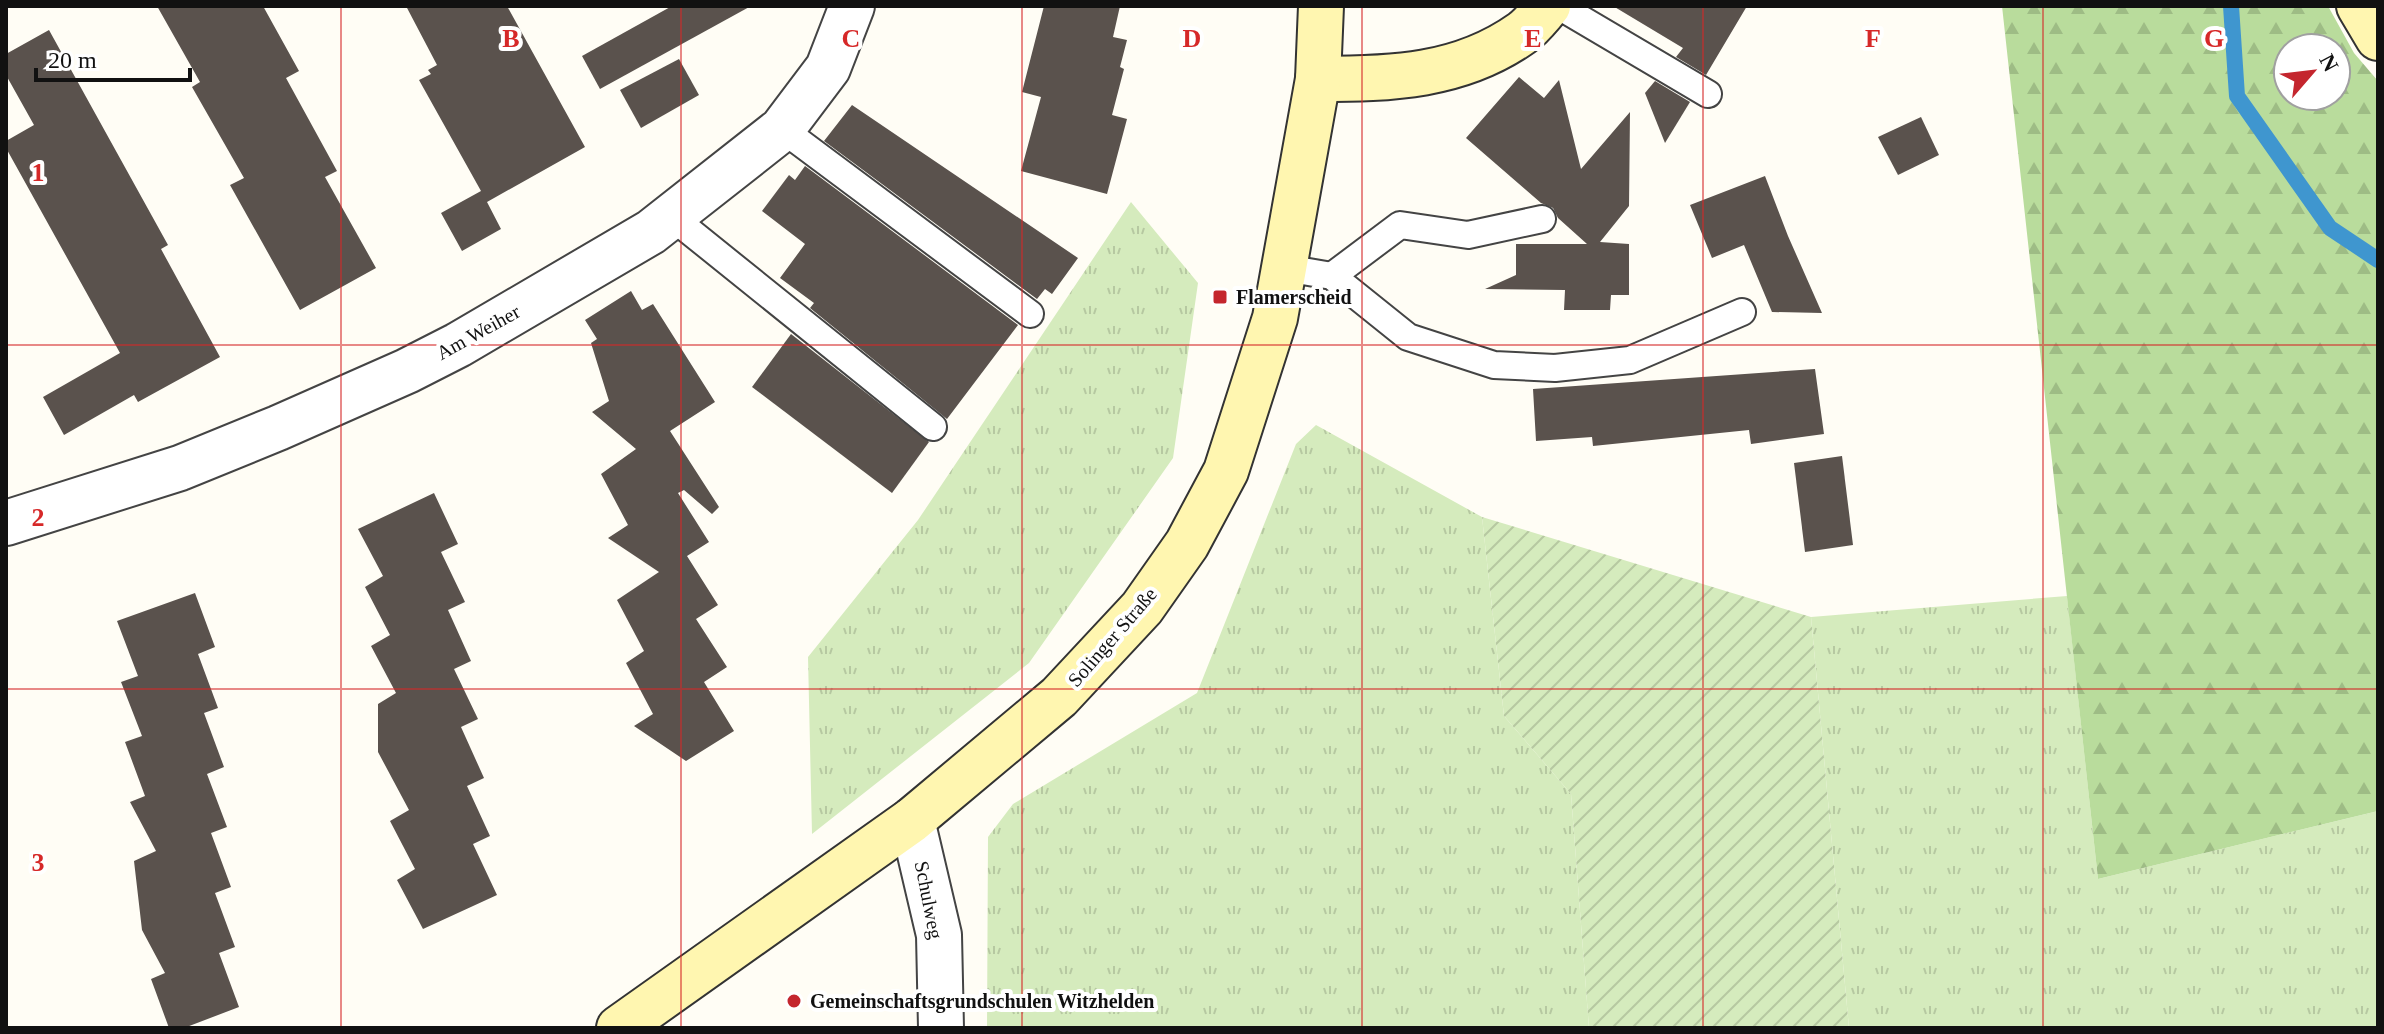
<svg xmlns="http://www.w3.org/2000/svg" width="2384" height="1034" font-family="'Times New Roman',serif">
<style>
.grass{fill:url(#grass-tufts)}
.forest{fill:url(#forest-firs);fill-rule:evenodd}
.garden{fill:url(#garden-furrows)}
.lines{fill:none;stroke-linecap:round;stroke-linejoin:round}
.stream{stroke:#3f96cf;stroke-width:16}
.building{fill:#5a524d}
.service-casing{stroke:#444;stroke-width:30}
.minor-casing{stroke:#444;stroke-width:48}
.secondary-casing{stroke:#333;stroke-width:48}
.service{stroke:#fff;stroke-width:26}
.minor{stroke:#fff;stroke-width:44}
.secondary{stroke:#fff6b0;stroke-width:44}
.grid{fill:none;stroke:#d62828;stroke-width:2;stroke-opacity:0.55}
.poi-dot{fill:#c4262e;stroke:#fff;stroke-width:3}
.labels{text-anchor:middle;stroke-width:8;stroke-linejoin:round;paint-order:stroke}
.poi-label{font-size:20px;font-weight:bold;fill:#111;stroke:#fff;text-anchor:start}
.street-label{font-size:20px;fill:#111;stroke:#fff}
.grid-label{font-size:26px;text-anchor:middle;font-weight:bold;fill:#d62828;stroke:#fff;stroke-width:8;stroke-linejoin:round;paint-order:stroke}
</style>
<defs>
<pattern id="grass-tufts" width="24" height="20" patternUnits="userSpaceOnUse" patternTransform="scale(2)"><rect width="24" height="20" fill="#d5ebbd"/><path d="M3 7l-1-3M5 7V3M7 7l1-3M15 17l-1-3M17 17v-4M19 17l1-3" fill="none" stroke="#b6c8a1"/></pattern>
<pattern id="forest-firs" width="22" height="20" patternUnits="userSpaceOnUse" patternTransform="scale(2)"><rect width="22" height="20" fill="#b9dc9c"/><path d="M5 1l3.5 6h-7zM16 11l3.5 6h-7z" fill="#9ebc85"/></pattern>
<pattern id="garden-furrows" width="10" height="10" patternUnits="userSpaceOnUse" patternTransform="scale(2)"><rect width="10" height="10" fill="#d5ebbd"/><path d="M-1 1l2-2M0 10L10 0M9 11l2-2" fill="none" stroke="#b6c8a1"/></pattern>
</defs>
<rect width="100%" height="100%" fill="#fffdf5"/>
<g class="grass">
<path d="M 1131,202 L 1198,283 L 1173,458 L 1029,663 L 812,834 L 808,657 L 918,520 Z"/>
<path d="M 1316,425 L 1482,517 L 1504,716 L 1571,794 L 1589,1028 L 987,1028 L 988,837 L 1013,804 L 1197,693 L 1296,444 Z"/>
<path d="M 2067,596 L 2098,879 L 2378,811 L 2378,1028 L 1849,1028 L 1811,617 Z"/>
</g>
<path class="forest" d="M 2002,6 L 2328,6 L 2354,53 L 2378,81 L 2378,811 L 2098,879 ZM 2288,48 L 2336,48 L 2336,96 L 2288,96 Z"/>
<path class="garden" d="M 1482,517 L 1811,617 L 1849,1028 L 1589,1028 L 1571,794 L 1504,716 Z"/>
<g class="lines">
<path class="stream" d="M 2231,6 L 2237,96 L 2330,228 L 2378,260"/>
</g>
<g class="building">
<path d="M 157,6 L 263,6 L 299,71 L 286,78 L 337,171 L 325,177 L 376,268 L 300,310 L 230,185 L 244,178 L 192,87 L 200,82 Z"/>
<path d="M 406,6 L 507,6 L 585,147 L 487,202 L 501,229 L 462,251 L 441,213 L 481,191 L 419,80 L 431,74 L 428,70 L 437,65 Z"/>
<path d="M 672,6 L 751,6 L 600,89 L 582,56 Z"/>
<path d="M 1044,6 L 1120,6 L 1113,37 L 1127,40 L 1120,67 L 1124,69 L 1112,115 L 1127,119 L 1107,194 L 1021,171 L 1041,97 L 1022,92 Z"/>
<path d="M 1613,6 L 1747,6 L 1706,75 L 1676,57 L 1683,48 Z"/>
<path d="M 49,30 L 168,245 L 161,249 L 220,357 L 138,402 L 134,395 L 64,435 L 43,397 L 120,353 L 6,148 L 6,141 L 34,125 L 6,75 L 6,54 Z"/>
<path d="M 679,59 L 699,95 L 641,128 L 620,90 Z"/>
<path d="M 1519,77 L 1544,98 L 1559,80 L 1581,169 L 1630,112 L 1629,206 L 1600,242 L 1629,244 L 1629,295 L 1611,295 L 1610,310 L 1564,310 L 1565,290 L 1485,289 L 1516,275 L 1516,244 L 1587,244 L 1558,218 L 1553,208 L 1541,203 L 1466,138 Z"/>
<path d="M 1655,81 L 1690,102 L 1665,143 L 1645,93 Z"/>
<path d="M 852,105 L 1078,258 L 1052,294 L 1045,289 L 1037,299 L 824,141 Z"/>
<path d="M 1921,117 L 1939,155 L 1898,175 L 1878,137 Z"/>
<path d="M 805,166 L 1018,325 L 947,419 L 810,308 L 814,303 L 780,278 L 805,244 L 762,211 L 789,175 L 795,180 Z"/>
<path d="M 1765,176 L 1788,236 L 1822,313 L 1772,312 L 1744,245 L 1712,258 L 1690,205 Z"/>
<path d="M 631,291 L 642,310 L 653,304 L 715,402 L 670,431 L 719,507 L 712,514 L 684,490 L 678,493 L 709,542 L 687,556 L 718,605 L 696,619 L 727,667 L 704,682 L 734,731 L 686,761 L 634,726 L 653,714 L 626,663 L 644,651 L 617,600 L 659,572 L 608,538 L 628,525 L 601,474 L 636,449 L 592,412 L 609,401 L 591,343 L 597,339 L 585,320 Z"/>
<path d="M 791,334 L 929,442 L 892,493 L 752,387 Z"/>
<path d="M 1815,369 L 1824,434 L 1751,444 L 1749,430 L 1593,446 L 1592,437 L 1536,441 L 1533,389 Z"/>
<path d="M 1842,456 L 1853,545 L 1805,552 L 1794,463 Z"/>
<path d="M 434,493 L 458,544 L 441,552 L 465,602 L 448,610 L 471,661 L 454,669 L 478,719 L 461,727 L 484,778 L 467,786 L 490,836 L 473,844 L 497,895 L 423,929 L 397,880 L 415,869 L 390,821 L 409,810 L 378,752 L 378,704 L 396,693 L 371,646 L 390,635 L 365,587 L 383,576 L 358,529 Z"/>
<path d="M 195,593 L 215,647 L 198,654 L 218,708 L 204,713 L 224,767 L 207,774 L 227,827 L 211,833 L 231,887 L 215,893 L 235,947 L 219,953 L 239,1007 L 184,1028 L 169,1028 L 151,979 L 165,973 L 142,930 L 134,861 L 156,851 L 130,802 L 145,796 L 125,742 L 142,736 L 121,682 L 138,676 L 117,621 Z"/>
</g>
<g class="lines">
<g class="service-casing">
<g id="service">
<path d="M 1559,6 L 1708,94"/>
<path d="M 782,129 L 1030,314"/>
<path d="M 672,217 L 933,427"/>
<path d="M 1285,268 L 1332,276 L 1408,337 L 1494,365 L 1555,368 L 1630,360 L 1742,312"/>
<path d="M 1332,276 L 1400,225 L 1468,235 L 1542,219"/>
</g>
</g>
<g class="minor-casing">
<g id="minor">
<path d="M 6,523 L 180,468 L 278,428 L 407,371 L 458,345 L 651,232 L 782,129 L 828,68 L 852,6"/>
<path d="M 912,820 L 939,935 L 941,1028"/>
</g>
</g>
<g class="secondary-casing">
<g id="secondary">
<path d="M 2359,6 L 2378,38"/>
<path d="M 1318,79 C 1391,79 1460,77 1522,33 C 1532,26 1540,15 1548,6"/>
<path d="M 619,1028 L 912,820 L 1059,697 L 1142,608 L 1187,544 L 1226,471 L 1275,318 L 1318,79 L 1321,6"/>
</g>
</g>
<use href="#service" class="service"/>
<use href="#minor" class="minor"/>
<use href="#secondary" class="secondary"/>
</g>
<path class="grid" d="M 341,6 L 341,1028M 681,6 L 681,1028M 1022,6 L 1022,1028M 1362,6 L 1362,1028M 1703,6 L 1703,1028M 2043,6 L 2043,1028M 6,345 L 2378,345M 6,689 L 2378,689"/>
<g class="poi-dot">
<rect x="1212" y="289" width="16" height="16" rx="4"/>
<circle cx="794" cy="1001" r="8"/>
</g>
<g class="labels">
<g class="poi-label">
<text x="1236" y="304">Flamerscheid</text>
<text x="810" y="1008">Gemeinschaftsgrundschulen Witzhelden</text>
</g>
<g class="street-label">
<text transform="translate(478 332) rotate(-29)" y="7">Am Weiher</text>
<text transform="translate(1112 637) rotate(-49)" y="7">Solinger Straße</text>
<text transform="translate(929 900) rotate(79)" y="7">Schulweg</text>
</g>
</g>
<g class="grid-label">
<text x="511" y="47">B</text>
<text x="851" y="47">C</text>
<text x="1192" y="47">D</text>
<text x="1533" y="47">E</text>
<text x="1873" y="47">F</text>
<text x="2214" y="47">G</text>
<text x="38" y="181">1</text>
<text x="38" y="526">2</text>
<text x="38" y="871">3</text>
</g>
<rect width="2384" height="1034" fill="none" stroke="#111111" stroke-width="16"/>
<g transform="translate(2312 72) rotate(62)"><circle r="38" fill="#ffffff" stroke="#a0a0a0" stroke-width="2"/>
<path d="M0-6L14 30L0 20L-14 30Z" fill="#c4262e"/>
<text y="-12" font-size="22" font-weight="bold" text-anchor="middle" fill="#111111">N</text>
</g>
<path d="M36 68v12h154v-12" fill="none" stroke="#111111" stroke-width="4"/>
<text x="48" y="68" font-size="24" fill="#111111" stroke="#ffffff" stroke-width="6" paint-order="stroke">20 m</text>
</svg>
